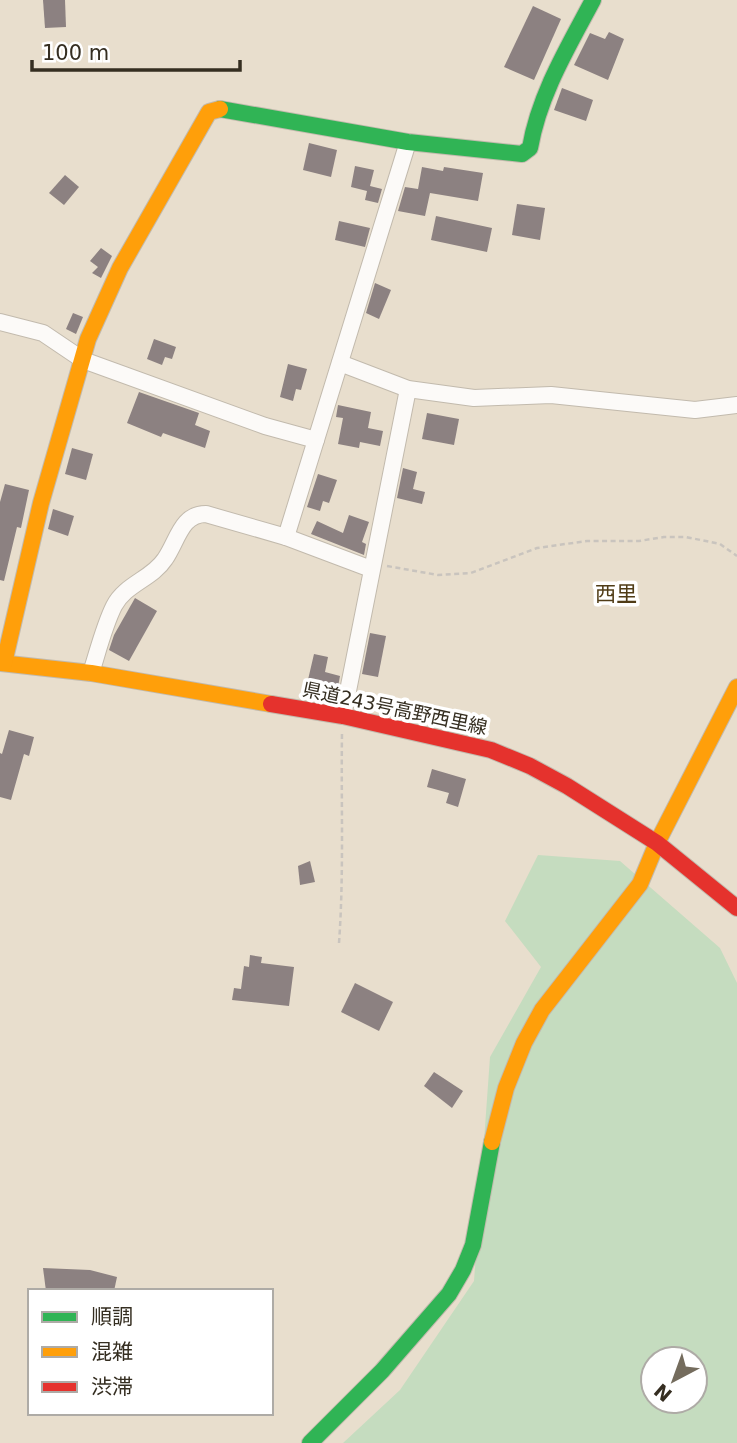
<svg xmlns="http://www.w3.org/2000/svg" width="737" height="1443" font-family="'DejaVu Sans','Noto Sans JP',sans-serif">
<style>
.green{fill:#c5dcbf;fill-rule:evenodd}
.building{fill:#8c8181}
.lines{fill:none;stroke-linecap:round;stroke-linejoin:round}
.street-casing{stroke:#c2baad;stroke-width:18}
.fast-casing{stroke:#c2baad;stroke-width:18}
.slow-casing{stroke:#c2baad;stroke-width:18}
.jam-casing{stroke:#c2baad;stroke-width:18}
.path{stroke:#c9c4be;stroke-width:2.5;stroke-dasharray:5 3.5;stroke-linecap:butt}
.street{stroke:#fcfaf8;stroke-width:16}
.fast{stroke:#30b455;stroke-width:16}
.slow{stroke:#ff9f0a;stroke-width:16}
.jam{stroke:#e5322d;stroke-width:16}
.labels{text-anchor:middle;stroke-width:7;stroke-linejoin:round;paint-order:stroke}
.street-label{font-size:19px;fill:#352e21;stroke:#fff}
.neighbourhood-label{font-size:21px;fill:#503c16;stroke:#fff}
</style>
<rect width="100%" height="100%" fill="#e8decd"/>
<path class="green" d="M 538,855 L 620,861 L 720,948 L 737,983 L 737,1443 L 343,1443 L 400,1390 L 474,1281 L 490,1057 L 541,967 L 505,921 ZM 653,1359 L 695,1359 L 695,1401 L 653,1401 Z"/>
<g class="building">
<path d="M 43,0 L 65,0 L 66,27 L 45,28 Z"/>
<path d="M 533,6 L 561,19 L 534,80 L 504,67 Z"/>
<path d="M 609,32 L 624,39 L 608,80 L 574,65 L 590,33 L 605,39 Z"/>
<path d="M 562,88 L 593,100 L 586,121 L 554,110 Z"/>
<path d="M 309,143 L 337,150 L 331,177 L 303,170 Z"/>
<path d="M 355,166 L 374,170 L 370,186 L 382,189 L 378,203 L 365,200 L 367,191 L 351,187 Z"/>
<path d="M 422,167 L 443,171 L 444,167 L 483,173 L 478,201 L 430,193 L 425,216 L 398,211 L 405,187 L 418,189 Z"/>
<path d="M 65,175 L 79,187 L 64,205 L 49,193 Z"/>
<path d="M 517,204 L 545,208 L 540,240 L 512,235 Z"/>
<path d="M 436,216 L 492,228 L 487,252 L 431,240 Z"/>
<path d="M 339,221 L 370,228 L 365,247 L 335,240 Z"/>
<path d="M 101,248 L 112,256 L 101,278 L 92,273 L 98,267 L 90,261 Z"/>
<path d="M 375,283 L 391,290 L 379,319 L 366,313 Z"/>
<path d="M 73,313 L 83,317 L 76,334 L 66,329 Z"/>
<path d="M 154,339 L 176,347 L 172,359 L 165,357 L 162,365 L 147,359 Z"/>
<path d="M 288,364 L 307,369 L 301,390 L 296,389 L 293,401 L 280,397 Z"/>
<path d="M 139,392 L 199,413 L 195,425 L 210,431 L 205,448 L 163,433 L 161,437 L 127,423 Z"/>
<path d="M 338,405 L 371,412 L 368,428 L 383,431 L 380,446 L 360,442 L 359,448 L 338,444 L 343,418 L 336,417 Z"/>
<path d="M 427,413 L 459,419 L 454,445 L 422,439 Z"/>
<path d="M 72,448 L 93,454 L 86,480 L 65,474 Z"/>
<path d="M 403,468 L 417,472 L 413,489 L 425,492 L 422,504 L 397,498 Z"/>
<path d="M 318,474 L 337,480 L 329,503 L 323,501 L 320,511 L 307,507 Z"/>
<path d="M 5,484 L 29,490 L 21,528 L 17,527 L 4,581 L 0,580 L 0,502 Z"/>
<path d="M 53,509 L 74,516 L 68,536 L 48,529 Z"/>
<path d="M 349,515 L 369,522 L 362,542 L 366,544 L 364,555 L 311,534 L 317,521 L 343,533 Z"/>
<path d="M 135,598 L 157,611 L 129,661 L 109,650 L 114,635 Z"/>
<path d="M 370,633 L 386,636 L 378,677 L 362,674 Z"/>
<path d="M 314,654 L 328,657 L 325,672 L 340,676 L 337,692 L 307,684 Z"/>
<path d="M 9,730 L 34,737 L 29,756 L 24,754 L 11,800 L 0,797 L 0,753 L 2,754 Z"/>
<path d="M 432,769 L 466,779 L 458,807 L 446,803 L 449,793 L 427,787 Z"/>
<path d="M 310,861 L 315,882 L 300,885 L 298,866 Z"/>
<path d="M 250,955 L 262,957 L 261,963 L 294,967 L 289,1006 L 232,1000 L 234,988 L 241,989 L 244,966 L 249,967 Z"/>
<path d="M 355,983 L 393,1002 L 379,1031 L 341,1012 Z"/>
<path d="M 434,1072 L 463,1091 L 452,1108 L 424,1086 Z"/>
<path d="M 43,1268 L 90,1270 L 117,1277 L 114,1291 L 46,1291 Z"/>
</g>
<g class="lines">
<g class="street-casing">
<g id="street">
<path d="M 0,322 L 43,333 L 83,360 L 265,426 L 316,440"/>
<path d="M 340,363 L 408,389 L 474,398 L 551,395 L 695,410 L 737,405"/>
<path d="M 286,537 L 408,142"/>
<path d="M 91,673 C 98,651 104,626 114,606 C 125,584 152,579 165,559 C 178,540 181,514 206,514 L 286,537 L 371,569"/>
<path d="M 343,716 L 408,389"/>
</g>
</g>
<g class="fast-casing">
<g id="fast">
<path d="M 220,109 L 408,142 L 522,154 L 530,148 C 539,95 568,47 593,0"/>
<path d="M 310,1443 L 382,1371 L 449,1294 L 463,1270 L 473,1245 L 492,1142"/>
</g>
</g>
<g class="slow-casing">
<g id="slow">
<path d="M 0,663 L 91,673 L 271,704"/>
<path d="M 4,663 L 41,503 L 88,339 L 120,268 L 209,112 L 220,109"/>
<path d="M 492,1142 L 506,1088 L 524,1043 L 542,1010 L 640,884 L 657,843 L 737,687"/>
</g>
</g>
<g class="jam-casing">
<path id="jam" d="M 271,704 L 343,716 L 491,750 L 530,766 L 567,786 L 657,843 L 737,908"/>
</g>
<g class="path">
<path d="M 387,566 L 438,575 L 471,573 L 537,548 L 587,541 L 639,541 L 664,537 L 686,537 L 720,544 L 737,556"/>
<path d="M 339,943 C 344,873 341,803 342,733"/>
</g>
<use href="#street" class="street"/>
<use href="#fast" class="fast"/>
<use href="#slow" class="slow"/>
<use href="#jam" class="jam"/>
</g>
<g class="labels">
<g class="street-label">
<text transform="translate(395 708) rotate(12)" y="7">県道243号高野西里線</text>
</g>
<g class="neighbourhood-label">
<text x="616" y="601">西里</text>
</g>
</g>
<rect x="28" y="1289" width="245" height="126" fill="#ffffff" stroke="#aeaba6" stroke-width="2"/>
<rect x="42" y="1312" width="35" height="10" fill="#30b455" stroke="#aeaba6" stroke-width="2"/>
<text x="91" y="1324" font-size="21" fill="#352e21">順調</text>
<rect x="42" y="1347" width="35" height="10" fill="#ff9f0a" stroke="#aeaba6" stroke-width="2"/>
<text x="91" y="1359" font-size="21" fill="#352e21">混雑</text>
<rect x="42" y="1382" width="35" height="10" fill="#e5322d" stroke="#aeaba6" stroke-width="2"/>
<text x="91" y="1394" font-size="21" fill="#352e21">渋滞</text>
<g transform="translate(674 1380) rotate(221)"><circle r="33" fill="#ffffff" stroke="#aeaba6" stroke-width="2"/>
<path d="M0-5L12 26L0 18L-12 26Z" fill="#746c5d"/>
<text y="-10" font-size="19" font-weight="bold" text-anchor="middle" fill="#352e21">N</text>
</g>
<path d="M32 60v10h208v-10" fill="none" stroke="#352e21" stroke-width="3.5"/>
<text x="42" y="60" font-size="21" fill="#352e21" stroke="#ffffff" stroke-width="5" paint-order="stroke">100 m</text>
</svg>
